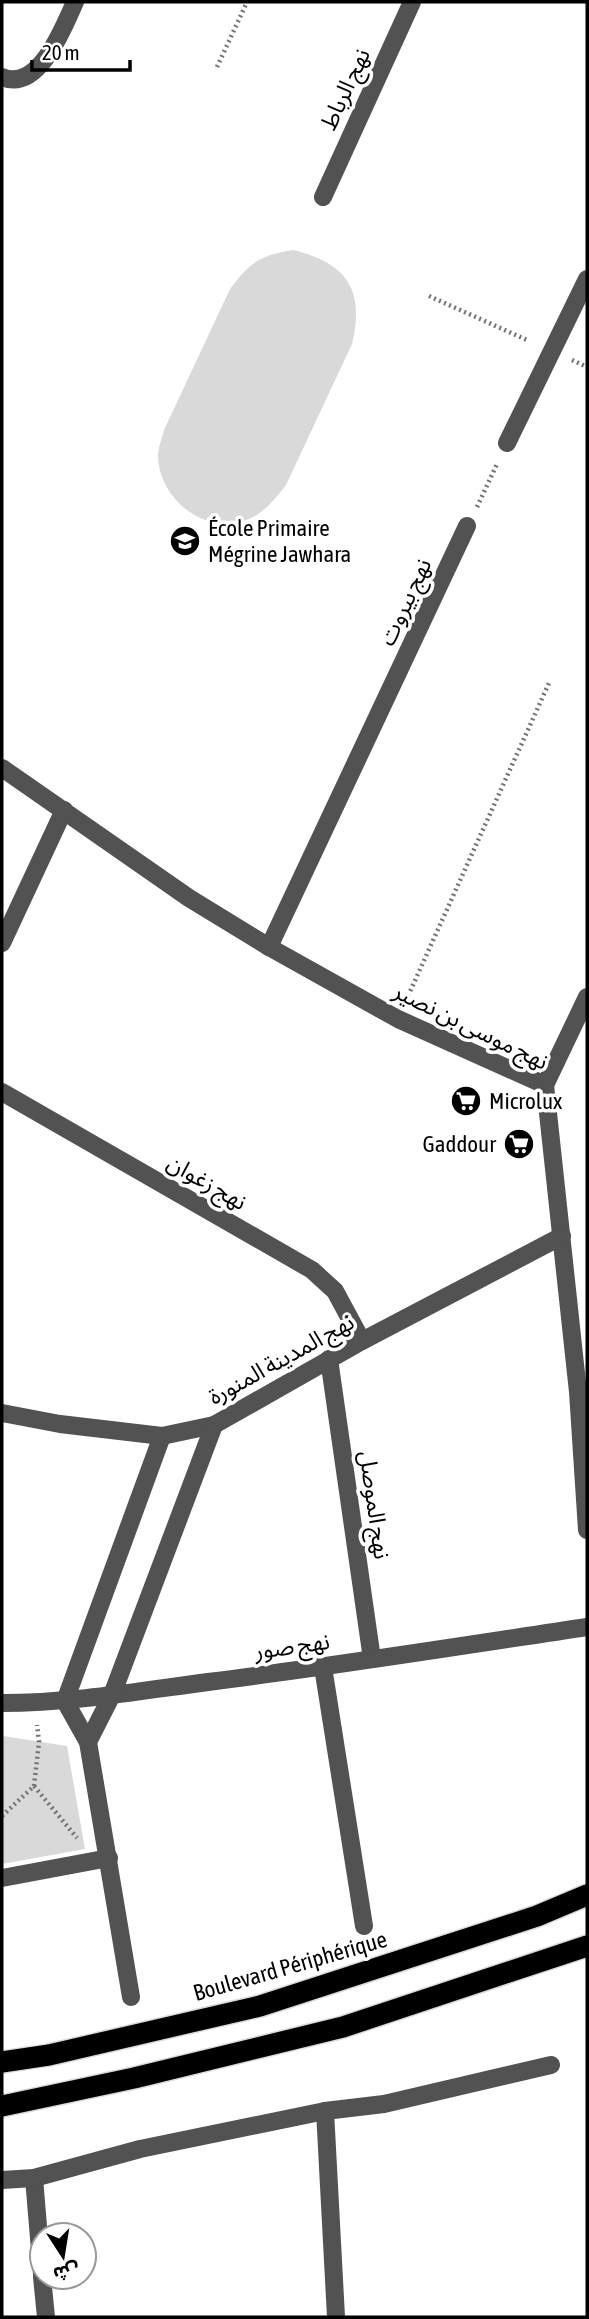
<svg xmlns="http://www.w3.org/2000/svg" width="589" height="2319" font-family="'Asap Condensed','Noto Sans Arabic',sans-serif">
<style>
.green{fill:#d9d9d9}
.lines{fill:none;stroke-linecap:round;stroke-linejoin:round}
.highway-casing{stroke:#dbdbdb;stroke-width:24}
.path{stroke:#747474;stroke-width:4.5;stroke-dasharray:2 3.5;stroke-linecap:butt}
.minor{stroke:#525252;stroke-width:18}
.highway{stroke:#000;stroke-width:21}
.labels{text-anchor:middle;stroke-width:7;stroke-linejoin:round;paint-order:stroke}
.street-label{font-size:23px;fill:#000;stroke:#fff}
.poi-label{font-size:23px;fill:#000;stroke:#fff;text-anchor:start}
</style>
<rect width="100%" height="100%" fill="#fff"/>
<g class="green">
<path d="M 293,250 C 347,263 365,290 352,344 L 286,485 C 275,499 267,510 251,518 C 208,539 159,500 158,456 C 158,448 162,438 164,430 L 230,289 C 250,262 261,255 293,250 Z"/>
<path d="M 3,1736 L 67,1746 L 85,1849 L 2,1864 Z"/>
</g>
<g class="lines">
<g class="highway-casing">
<g id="highway">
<path d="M 2,2062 L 49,2055 L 260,2006 L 537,1916 L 587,1895"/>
<path d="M 2,2106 L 134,2078 L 343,2027 L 587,1946"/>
</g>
</g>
<g class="path">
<path d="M 217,67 L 247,2"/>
<path d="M 429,296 L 529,341"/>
<path d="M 572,360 L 587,367"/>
<path d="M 477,507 L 497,464"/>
<path d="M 408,996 L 549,683"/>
<path d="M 34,1786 L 39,1742 L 37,1725"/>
<path d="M 2,1816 L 34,1786 L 77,1838"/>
</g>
<g class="minor">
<path d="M 2,77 C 39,93 64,26 75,2"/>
<path d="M 323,197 L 412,2"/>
<path d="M 507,443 L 587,279"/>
<path d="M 2,768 L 189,898 L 269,947 L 398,1019 L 545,1085 L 578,1392 L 587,1530"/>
<path d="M 2,943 L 64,810"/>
<path d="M 269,947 L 467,526"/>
<path d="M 545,1085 L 587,997"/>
<path d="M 2,1092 L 312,1270 L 335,1291 L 362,1341"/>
<path d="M 329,1359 L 372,1659"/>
<path d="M 2,1413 L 60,1424 L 162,1436 L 214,1425 L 362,1341 L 562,1236"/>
<path d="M 323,1667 L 364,1926"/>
<path d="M 2,1703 C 71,1703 140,1691 208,1682 C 335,1666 461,1646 587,1627"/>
<path d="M 88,1742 L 112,1695 L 214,1425"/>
<path d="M 2,1878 L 109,1858"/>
<path d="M 131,1997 L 88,1742 L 65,1701 L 162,1436"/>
<path d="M 325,2111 L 336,2317"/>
<path d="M 34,2178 L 42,2274"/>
<path d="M 2,2180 L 34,2178 L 140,2149 L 325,2111 L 384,2104 L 551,2065"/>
<path d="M 42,2277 L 46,2317"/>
</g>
<use href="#highway" class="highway"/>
</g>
<defs>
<g id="school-disc" transform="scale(1.575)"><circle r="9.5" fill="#000" stroke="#fff"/><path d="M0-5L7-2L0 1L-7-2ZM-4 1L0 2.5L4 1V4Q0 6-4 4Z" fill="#fff"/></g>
<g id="supermarket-disc" transform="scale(1.575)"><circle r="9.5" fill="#000" stroke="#fff"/><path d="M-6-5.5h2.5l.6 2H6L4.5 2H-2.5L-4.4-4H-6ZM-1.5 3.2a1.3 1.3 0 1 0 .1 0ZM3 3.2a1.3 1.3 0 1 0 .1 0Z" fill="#fff"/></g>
</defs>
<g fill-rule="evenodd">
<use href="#school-disc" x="185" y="541"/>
<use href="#supermarket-disc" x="466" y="1101"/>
<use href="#supermarket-disc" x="519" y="1144"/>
</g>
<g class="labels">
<g class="street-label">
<text transform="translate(345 89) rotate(-65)" y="8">نهج الرباط</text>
<text transform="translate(405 602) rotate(-65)" y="8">نهج بيروت</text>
<text transform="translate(471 1026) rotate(26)" y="8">نهج موسى بن نصير</text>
<text transform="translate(207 1182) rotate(30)" y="8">نهج زغوان</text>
<text transform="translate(281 1359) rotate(-29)" y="8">نهج المدينة المنورة</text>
<text transform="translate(375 1505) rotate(82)" y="8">نهج الموصل</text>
<text transform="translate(292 1646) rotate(-8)" y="8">نهج صور</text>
<text transform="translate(290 1966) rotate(-16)" y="8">Boulevard Périphérique</text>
</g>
<g class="poi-label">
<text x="208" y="536">École Primaire<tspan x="208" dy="26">Mégrine Jawhara</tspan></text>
<text x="489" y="1109">Microlux</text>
<text x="496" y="1152" text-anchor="end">Gaddour</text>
</g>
</g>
<rect width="589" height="2319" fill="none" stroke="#000000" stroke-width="7"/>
<g transform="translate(63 2256) rotate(168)"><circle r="33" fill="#ffffff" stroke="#999999" stroke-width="2"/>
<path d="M0-5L12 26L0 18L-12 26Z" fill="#000000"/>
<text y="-10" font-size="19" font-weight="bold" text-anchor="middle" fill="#000000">ش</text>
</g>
<path d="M32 60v10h98v-10" fill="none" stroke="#000000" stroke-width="3.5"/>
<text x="42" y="60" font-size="21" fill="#000000" stroke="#ffffff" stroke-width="5" paint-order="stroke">20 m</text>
</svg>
